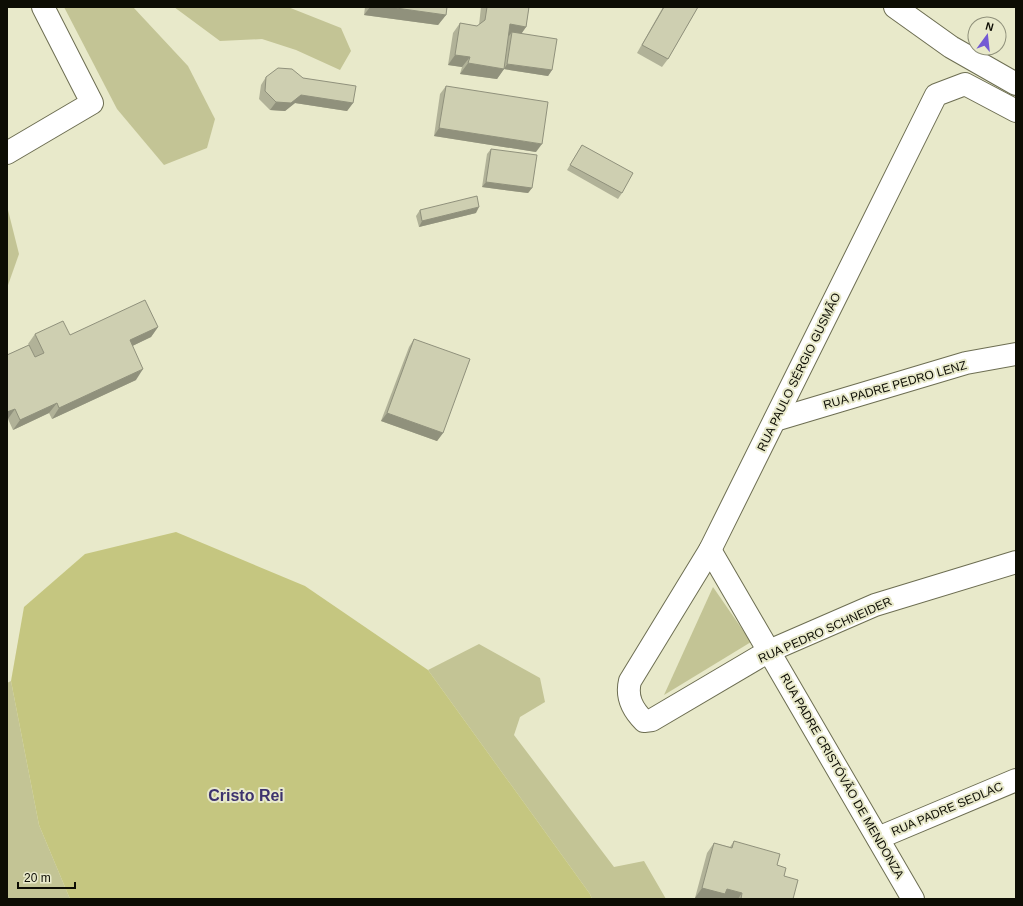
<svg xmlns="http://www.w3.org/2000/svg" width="1023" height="906" font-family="Arial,sans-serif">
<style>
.green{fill:#c3c495}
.water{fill:#c5c680}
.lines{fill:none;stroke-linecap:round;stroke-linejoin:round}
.minor-casing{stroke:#6d6e52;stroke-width:24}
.minor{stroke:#fff;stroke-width:22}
.wall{fill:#b1b298}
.shaded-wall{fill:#90917c}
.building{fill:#cecfb1;stroke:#90917c}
.labels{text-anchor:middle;stroke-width:4;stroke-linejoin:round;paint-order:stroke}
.street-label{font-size:12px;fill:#0d0d04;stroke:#e8e9ca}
.district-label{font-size:16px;font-weight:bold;fill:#3d326e;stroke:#e8e9ca}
</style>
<rect width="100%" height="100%" fill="#e8e9ca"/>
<g class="green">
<path d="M 64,7 L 133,7 L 188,66 L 215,119 L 207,148 L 164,165 L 117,109 Z"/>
<path d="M 174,7 L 288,7 L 341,28 L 351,51 L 340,70 L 296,50 L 262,39 L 220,41 Z"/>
<path d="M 7,206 L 19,254 L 7,288 Z"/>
<path d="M 713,587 L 751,642 L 664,695 Z"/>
<path d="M 479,644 L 540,678 L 545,702 L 520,717 L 514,735 L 614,867 L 644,861 L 666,899 L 592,899 L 590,894 L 428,670 Z"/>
<path d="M 11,681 L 39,825 L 70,899 L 7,899 L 7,683 Z"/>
</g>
<path class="water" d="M 176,532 L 305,586 L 428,670 L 590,894 L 592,899 L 70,899 L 39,825 L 11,681 L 24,607 L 85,554 Z"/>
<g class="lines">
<g class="minor-casing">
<g id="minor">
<path d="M 895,7 L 951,47 L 1016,84"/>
<path d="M 1016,111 L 965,84 L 936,95 L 710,550 L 630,681 C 626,697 632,709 644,721 L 652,720 L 769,651 L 875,605 L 1016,562"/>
<path d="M 7,153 L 92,103 L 43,7"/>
<path d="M 775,420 L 966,363 L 1016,354"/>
<path d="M 710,550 L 913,899"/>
<path d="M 878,838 L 1016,780"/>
</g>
</g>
<use href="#minor" class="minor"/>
</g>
<g class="wall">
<path d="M 365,7 L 447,7 L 446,15 L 438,25 L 364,15 Z"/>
<path d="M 481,7 L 529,7 L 526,27 L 521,34 L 552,70 L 548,76 L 504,69 L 497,79 L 460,74 L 462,67 L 448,65 L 453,33 L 460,23 L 477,26 L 479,25 Z"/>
<path d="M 663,7 L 698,7 L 668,59 L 662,67 L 637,53 Z"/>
<path d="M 266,77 L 303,78 L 353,103 L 347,111 L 295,103 L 285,111 L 270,110 L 259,99 L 261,85 Z"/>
<path d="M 446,86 L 536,152 L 434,136 L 440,94 Z"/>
<path d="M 582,145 L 622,193 L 618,199 L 567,170 Z"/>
<path d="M 491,149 L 532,188 L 528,193 L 482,187 L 487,154 Z"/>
<path d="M 420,210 L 476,213 L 419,227 L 416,216 Z"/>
<path d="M 158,327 L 151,337 L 132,346 L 136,380 L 52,419 L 49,413 L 13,430 L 8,419 L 7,419 L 7,355 L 29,345 L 28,344 L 35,334 L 70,335 Z"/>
<path d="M 414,339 L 443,433 L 437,441 L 381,421 L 409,347 Z"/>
<path d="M 734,841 L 777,865 L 784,876 L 793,899 L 698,899 L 695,898 L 707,853 L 714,843 L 730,847 Z"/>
</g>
<g class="shaded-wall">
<path d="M 370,7 L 389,7 L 446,15 L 438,25 L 364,15 Z"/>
<path d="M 510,24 L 526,27 L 519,37 L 512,32 L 509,36 L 502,34 Z"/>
<path d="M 455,55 L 470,57 L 462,67 L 448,65 Z"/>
<path d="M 468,63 L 504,69 L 507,64 L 552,70 L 548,76 L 504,69 L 497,79 L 460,74 Z"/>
<path d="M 301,95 L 353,103 L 347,111 L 295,103 L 285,111 L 270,110 L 276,102 Z"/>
<path d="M 439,128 L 542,144 L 536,152 L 434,136 Z"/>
<path d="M 486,182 L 532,188 L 528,193 L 482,187 Z"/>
<path d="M 479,207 L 476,213 L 419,227 L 422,221 Z"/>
<path d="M 158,327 L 151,337 L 122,351 L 130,340 Z"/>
<path d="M 143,369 L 136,380 L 52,419 L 59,408 Z"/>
<path d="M 57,403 L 49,413 L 13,430 L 20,420 Z"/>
<path d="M 15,409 L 8,419 L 7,419 L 7,412 Z"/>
<path d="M 387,413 L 443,433 L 437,441 L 381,421 Z"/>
<path d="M 702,888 L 727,889 L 742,893 L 738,899 L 698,899 L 695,898 Z"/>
</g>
<g class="building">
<path d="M 389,7 L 447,7 L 446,15 Z"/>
<path d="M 487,7 L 529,7 L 526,27 L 510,24 L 504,69 L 468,63 L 470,57 L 455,55 L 460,23 L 477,26 L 485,20 Z"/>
<path d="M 664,7 L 698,7 L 668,59 L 642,45 Z"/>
<path d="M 512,32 L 557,39 L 552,70 L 507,64 Z"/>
<path d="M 278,68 L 292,69 L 303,78 L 356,86 L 353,103 L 301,95 L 291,103 L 276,102 L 265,91 L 266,77 Z"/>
<path d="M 446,86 L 548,102 L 542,144 L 439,128 Z"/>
<path d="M 582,145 L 633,173 L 622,193 L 570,165 Z"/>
<path d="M 491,149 L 537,155 L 532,188 L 486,182 Z"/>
<path d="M 477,196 L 479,207 L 422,221 L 420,210 Z"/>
<path d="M 145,300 L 158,327 L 130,340 L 143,369 L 59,408 L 57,403 L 20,420 L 15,409 L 7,412 L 7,355 L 29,345 L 35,357 L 44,353 L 35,334 L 63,321 L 70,335 Z"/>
<path d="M 414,339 L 470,359 L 443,433 L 387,413 Z"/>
<path d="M 734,841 L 780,854 L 777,865 L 786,868 L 784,876 L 798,880 L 793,899 L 741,899 L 742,893 L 727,889 L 725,894 L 702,888 L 714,843 L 732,848 Z"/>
</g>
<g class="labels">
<g class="street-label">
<text transform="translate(799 372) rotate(-64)" y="4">RUA PAULO SÉRGIO GUSMÃO</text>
<text transform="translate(895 385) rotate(-16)" y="4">RUA PADRE PEDRO LENZ</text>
<text transform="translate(825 630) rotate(-24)" y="4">RUA PEDRO SCHNEIDER</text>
<text transform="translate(842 776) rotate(60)" y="4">RUA PADRE CRISTÓVÃO DE MENDONZA</text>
<text transform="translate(947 809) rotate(-23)" y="4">RUA PADRE SEDLAC</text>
</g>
<g class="district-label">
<text x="246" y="801">Cristo Rei</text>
</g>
</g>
<rect width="1023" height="906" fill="none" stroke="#0d0d04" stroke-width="16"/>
<g transform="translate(987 36) rotate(15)"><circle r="19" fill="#e8e9ca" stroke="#90917b"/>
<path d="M0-3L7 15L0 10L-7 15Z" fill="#735ad4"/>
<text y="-6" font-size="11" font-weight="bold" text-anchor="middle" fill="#0d0d04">N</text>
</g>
<path d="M18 882v6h57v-6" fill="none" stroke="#0d0d04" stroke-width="2"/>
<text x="24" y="882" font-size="12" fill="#0d0d04" stroke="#e8e9ca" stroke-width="3" paint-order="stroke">20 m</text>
</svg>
